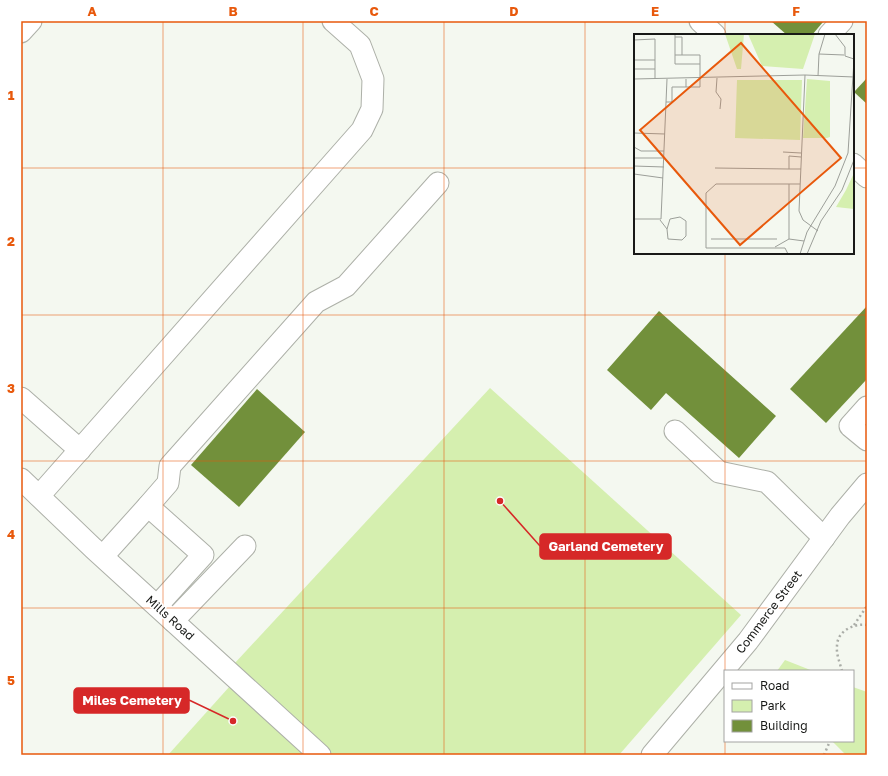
<svg xmlns="http://www.w3.org/2000/svg" width="888" height="776" font-family="'Golos Text',sans-serif">
<style>
.green{fill:#d5efaf}
.building{fill:#72903b}
.lines{fill:none;stroke-linecap:round;stroke-linejoin:round}
.minor-casing{stroke:#adb0a8;stroke-width:23}
.path{stroke:#aaada7;stroke-width:2.5;stroke-dasharray:2 3;stroke-linecap:butt}
.minor{stroke:#fff;stroke-width:21}
.grid{fill:none;stroke:#e8590c;stroke-width:1;stroke-opacity:0.55}
.labels{text-anchor:middle;stroke-width:3;stroke-linejoin:round;paint-order:stroke}
.street-label{font-size:12px;fill:#181917;stroke:#fff}
.inset-road{fill:none;stroke:#9c9f99;stroke-width:1}
.view{fill:#e8590c;fill-opacity:0.15;stroke:#e8590c;stroke-width:2}
.inset-edge{fill:none;stroke:#181917;stroke-width:2}
.leader{fill:none;stroke:#d62828;stroke-width:1.5}
.callout-dot{fill:#d62828;stroke:#fff;stroke-width:1.5}
.callout{fill:#d62828;stroke:#d62828;stroke-width:1.5}
.callout-label{font-size:13px;text-anchor:middle;font-weight:bold;fill:#fff}
.neatline{fill:none;stroke:#e8590c;stroke-width:1.5}
.grid-label{font-size:13px;text-anchor:middle;font-weight:bold;fill:#e8590c}
</style>
<rect width="100%" height="100%" fill="#f4f8f0"/>
<g class="green">
<path d="M 490,388 L 741,615 L 619,755 L 332,755 L 234,664 Z"/>
<path d="M 785,660 L 813,671 L 777,671 Z"/>
<path d="M 230,686 L 304,755 L 168,755 Z"/>
<path d="M 853,687 L 867,692 L 867,755 L 846,755 L 832,741 L 853,741 Z"/>
</g>
<g class="building">
<path d="M 771,21 L 821,21 L 823,22 L 812,35 L 787,35 Z"/>
<path d="M 867,78 L 867,104 L 854,92 Z"/>
<path d="M 867,306 L 867,379 L 826,423 L 790,389 Z"/>
<path d="M 659,311 L 776,416 L 739,458 L 666,393 L 651,410 L 607,370 Z"/>
<path d="M 257,389 L 305,432 L 239,507 L 191,465 Z"/>
</g>
<g class="lines">
<g class="minor-casing">
<g id="minor">
<path d="M 700,21 L 715,35"/>
<path d="M 21,32 L 31,21"/>
<path d="M 829,35 L 842,21"/>
<path d="M 853,164 L 867,177"/>
<path d="M 21,398 L 80,450"/>
<path d="M 867,407 L 850,426 L 867,440"/>
<path d="M 675,431 L 719,472 L 767,482 L 824,538"/>
<path d="M 21,479 L 93,548 L 320,755"/>
<path d="M 39,496 L 362,130 L 372,109 L 373,79 L 360,45 L 333,21"/>
<path d="M 148,506 L 168,483 L 170,466 L 316,302 L 346,286 L 438,183"/>
<path d="M 103,556 L 148,506 L 203,555 L 157,606"/>
<path d="M 173,621 L 245,546"/>
<path d="M 652,755 L 748,641 L 840,516 L 867,484"/>
</g>
</g>
<g class="path">
<path d="M 854,625 L 867,606"/>
<path d="M 842,671 C 840,663 836,654 837,646 C 837,631 854,623 867,625"/>
<path d="M 824,755 L 830,741"/>
</g>
<use href="#minor" class="minor"/>
</g>
<path class="grid" d="M 163,21 L 163,755M 303,21 L 303,755M 444,21 L 444,755M 585,21 L 585,755M 725,21 L 725,35M 21,168 L 635,168M 853,168 L 867,168M 725,253 L 725,671M 21,315 L 867,315M 21,461 L 867,461M 21,608 L 867,608M 725,741 L 725,755"/>
<g class="labels">
<g class="street-label">
<text transform="translate(769 612) rotate(-53)" y="4">Commerce Street</text>
<text transform="translate(170 618) rotate(42)" y="4">Mills Road</text>
</g>
</g>
<g transform="translate(634 34)">
<rect width="220" height="220" fill="#f4f8f0"/>
<path d="M 91,0 L 110,0 L 107,35 L 103,35 ZM 114,0 L 181,0 L 169,35 L 128,32 ZM 173,45 L 196,47 L 196,103 L 193,104 L 169,104 ZM 103,46 L 168,46 L 166,106 L 101,104 ZM 220,139 L 220,175 L 202,173 L 212,156 Z" fill="#d5efaf"/>
<path class="inset-road" d="M 41,0 L 41,30 L 66,30 L 66,53 L 52,53 L 52,45M 201,0 L 211,13 L 211,22 L 220,25M 41,3 L 48,3 L 48,21M 0,6 L 21,5 L 21,35M 185,20 L 191,0M 41,21 L 66,21 L 66,30M 0,26 L 21,26M 0,35 L 21,35 L 21,45M 171,41 L 165,177 L 169,186 L 184,197M 184,42 L 185,20 L 210,21M 83,44 L 82,58 L 87,65 L 86,75M 0,45 L 171,41 L 220,43M 32,68 L 38,68 L 38,53 L 52,53M 0,99 L 31,100M 0,113 L 7,117 L 30,117M 149,118 L 167,119M 0,124 L 30,124M 0,132 L 30,133M 81,134 L 155,135M 167,135 L 155,135 L 155,122 L 167,123M 0,140 L 29,144M 0,185 L 27,185 L 33,45M 26,186 L 33,195 L 36,185 L 46,183 L 52,187 L 52,202 L 48,206 L 34,205 L 33,195M 77,205 L 143,205M 155,205 L 155,150M 141,213 L 155,205 L 170,207M 154,220 L 151,214 L 72,214 L 72,159 L 82,150 L 166,150M 166,220 L 173,198 L 201,152 L 214,119 L 220,26M 173,220 L 187,187 L 208,156 L 220,126"/>
<path class="view" d="M 107,9 L 207,124 L 106,211 L 6,96 Z"/>
<rect width="220" height="220" class="inset-edge"/>
</g>
<path class="leader" d="M500 501L540 546M233 721L189 700"/>
<g class="callout-dot">
<circle cx="500" cy="501" r="4"/>
<circle cx="233" cy="721" r="4"/>
</g>
<g class="callout">
<rect x="540" y="534" width="131" height="25" rx="4"/>
<rect x="74" y="688" width="115" height="25" rx="4"/>
</g>
<g class="callout-label">
<text x="606" y="551">Garland Cemetery</text>
<text x="132" y="705">Miles Cemetery</text>
</g>
<rect width="888" height="776" fill="none" stroke="#ffffff" stroke-width="44"/>
<rect x="724" y="670" width="130" height="72" fill="#ffffff" stroke="#a3a3a2"/>
<rect x="732" y="683" width="20" height="6" fill="#ffffff" stroke="#a3a3a2"/>
<text x="760" y="690" font-size="12" fill="#181917">Road</text>
<rect x="732" y="700" width="20" height="12" fill="#d5efaf" stroke="#a3a3a2"/>
<text x="760" y="710" font-size="12" fill="#181917">Park</text>
<rect x="732" y="720" width="20" height="12" fill="#72903b" stroke="#a3a3a2"/>
<text x="760" y="730" font-size="12" fill="#181917">Building</text>
<rect x="22" y="22" width="844" height="732" class="neatline"/>
<g class="grid-label">
<text x="92" y="16">A</text>
<text x="233" y="16">B</text>
<text x="374" y="16">C</text>
<text x="514" y="16">D</text>
<text x="655" y="16">E</text>
<text x="796" y="16">F</text>
<text x="11" y="100">1</text>
<text x="11" y="246">2</text>
<text x="11" y="393">3</text>
<text x="11" y="539">4</text>
<text x="11" y="685">5</text>
</g>
</svg>
